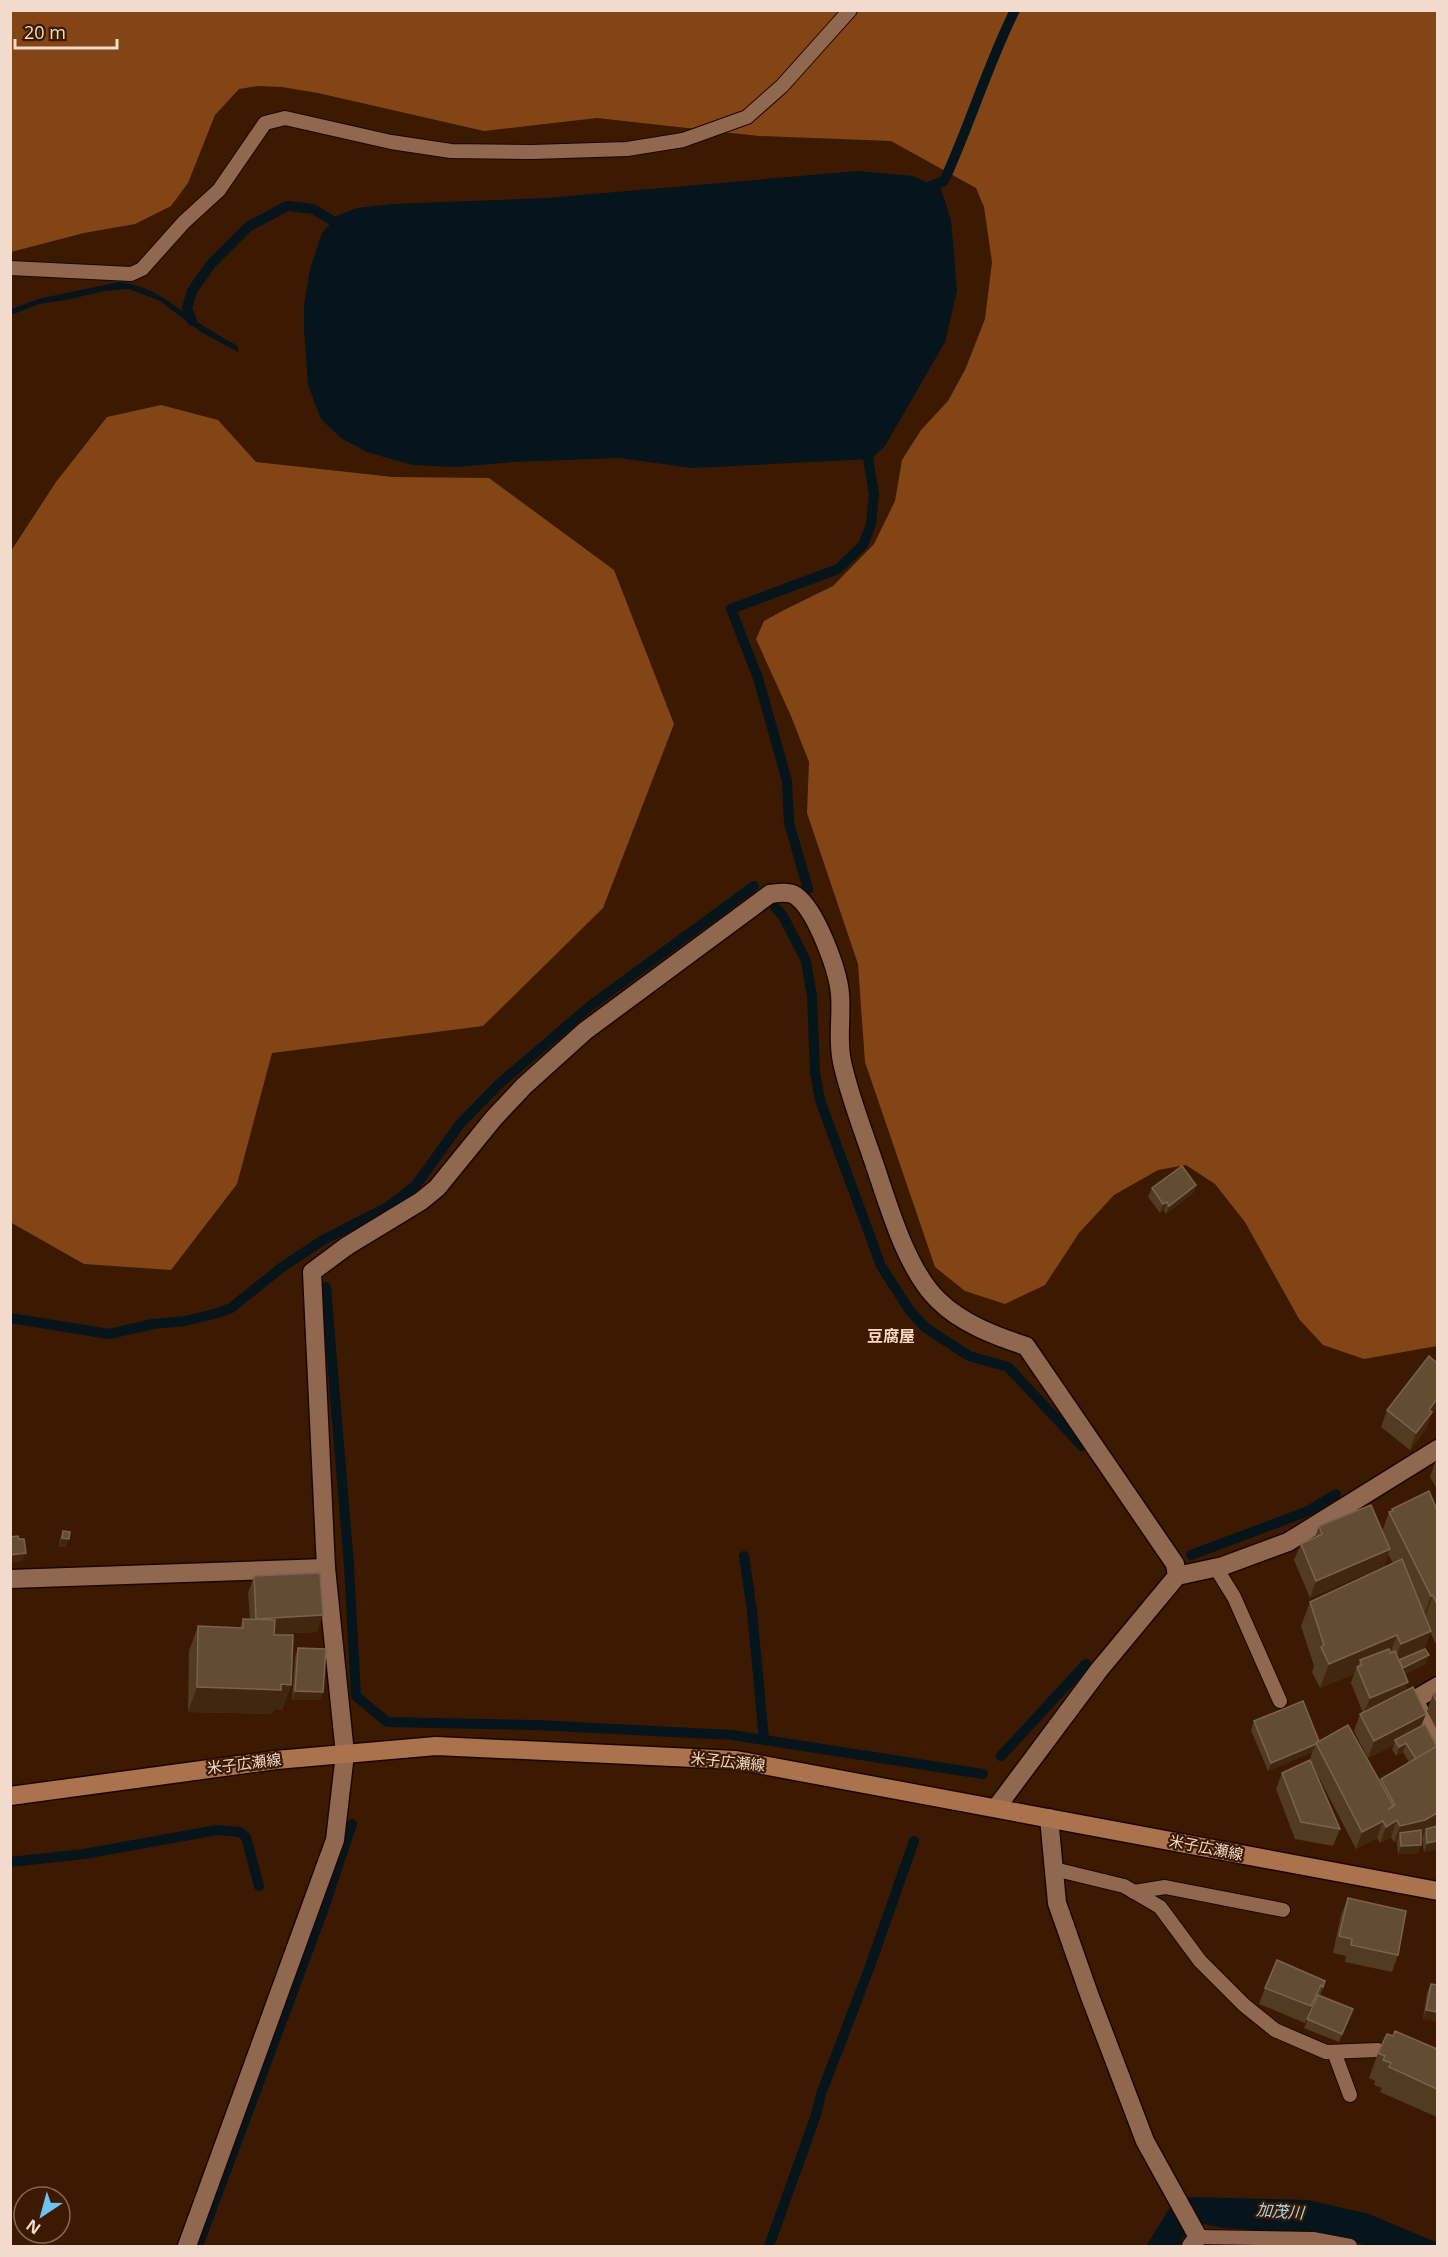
<svg xmlns="http://www.w3.org/2000/svg" width="1448" height="2257" font-family="'Open Sans','Noto Sans JP',sans-serif">
<style>
.forest{fill:#844516}
.water{fill:#06141c}
.lines{fill:none;stroke-linecap:round;stroke-linejoin:round}
.stream{stroke:#06141c;stroke-width:10}
.lane-casing{stroke:#1e0600;stroke-width:16}
.street-casing{stroke:#1e0600;stroke-width:21}
.secondary-casing{stroke:#1e0600;stroke-width:21}
.lane{stroke:#90684f;stroke-width:14}
.street{stroke:#90684f;stroke-width:18}
.secondary{stroke:#aa724d;stroke-width:18}
.wall{fill:#513c21}
.shaded-wall{fill:#41270d}
.building{fill:#624d33;stroke:#79634c;stroke-width:1.5}
.labels{text-anchor:middle;stroke-width:4.5;stroke-linejoin:round;paint-order:stroke}
.street-label{font-size:15px;fill:#f2dbcd;stroke:#3c1a02}
.neighbourhood-label{font-size:16px;font-weight:bold;fill:#fed9c3;stroke:#3c1a02}
.water-label{font-size:16px;font-style:italic;fill:#a3d4ef;stroke:#3c1a02}
</style>
<rect width="100%" height="100%" fill="#3c1a02"/>
<g class="forest">
<path d="M 11,11 L 1437,11 L 1437,1346 L 1364,1359 L 1323,1345 L 1299,1319 L 1245,1222 L 1215,1184 L 1186,1165 L 1158,1170 L 1114,1195 L 1079,1233 L 1045,1285 L 1005,1304 L 965,1291 L 935,1267 L 865,1062 L 858,964 L 807,813 L 809,762 L 791,716 L 756,639 L 764,621 L 784,610 L 833,586 L 874,544 L 895,501 L 902,460 L 921,430 L 948,401 L 965,370 L 985,319 L 992,262 L 984,207 L 976,188 L 891,141 L 759,136 L 597,118 L 484,131 L 318,93 L 282,87 L 258,86 L 239,89 L 215,115 L 188,183 L 171,206 L 135,224 L 84,233 L 11,252 Z"/>
<path d="M 161,405 L 218,420 L 256,462 L 393,477 L 489,478 L 614,570 L 674,724 L 603,908 L 483,1026 L 272,1053 L 237,1184 L 171,1270 L 84,1264 L 10,1222 L 11,551 L 56,482 L 107,417 Z"/>
</g>
<g class="water">
<path d="M 858,171 L 913,176 L 941,189 L 951,220 L 957,291 L 945,342 L 885,446 L 871,459 L 692,468 L 619,458 L 512,462 L 458,467 L 412,465 L 367,452 L 341,438 L 321,419 L 308,385 L 304,329 L 304,305 L 310,269 L 322,233 L 337,216 L 357,208 L 392,204 L 546,198 Z"/>
<path d="M 119,282 C 158,287 174,307 205,327 C 216,334 227,340 238,346 L 238,352 L 201,332 L 160,301 L 129,289 L 105,291 L 66,300 L 39,304 L 11,315 L 11,309 L 38,299 Z"/>
<path d="M 1187,2197 L 1308,2200 L 1369,2214 L 1438,2243 L 1437,2246 L 1366,2246 L 1353,2241 L 1314,2234 L 1223,2228 L 1204,2224 L 1183,2237 L 1179,2246 L 1146,2246 L 1171,2206 Z"/>
</g>
<g class="lines">
<g class="stream">
<path d="M 921,190 L 944,181 C 970,125 987,66 1015,10"/>
<path d="M 192,321 L 187,308 L 192,291 L 211,264 L 248,227 L 287,206 L 313,209 L 345,228"/>
<path d="M 808,889 L 789,823 L 787,781 L 758,678 L 731,609 L 838,569 L 863,545 L 871,524 L 874,494 L 866,446"/>
<path d="M 775,907 L 783,916 L 806,961 L 812,996 L 815,1072 L 820,1100 L 881,1266 L 910,1311 L 926,1328 L 969,1356 L 1008,1367 L 1082,1446"/>
<path d="M 326,1287 L 349,1566 L 356,1696 L 387,1722 L 535,1725 L 732,1735 L 983,1774"/>
<path d="M 10,1318 L 109,1334 L 153,1324 L 185,1321 L 218,1313 L 231,1308 L 281,1268 L 323,1240 L 388,1207 L 416,1185 L 460,1124 L 498,1085 L 590,1006 L 754,886"/>
<path d="M 1191,1555 L 1306,1512 L 1336,1494"/>
<path d="M 744,1556 L 752,1611 L 764,1739"/>
<path d="M 1001,1756 L 1086,1664"/>
<path d="M 10,1862 L 84,1854 L 217,1830 L 240,1832 L 246,1837 L 259,1886"/>
<path d="M 198,2246 L 324,1908 L 352,1824"/>
<path d="M 769,2246 L 816,2115 L 821,2094 L 869,1969 L 914,1841"/>
</g>
<g class="lane-casing">
<g id="lane">
<path d="M 10,268 L 131,274 L 142,269 L 184,222 L 219,190 L 265,123 L 285,118 L 391,142 L 451,151 L 532,152 L 627,149 L 683,140 L 747,117 L 782,86 L 850,10"/>
<path d="M 1216,1568 L 1234,1597 L 1280,1701"/>
<path d="M 1054,1869 L 1124,1886 L 1160,1907 L 1200,1961 L 1244,2005 L 1275,2030 L 1326,2052 L 1378,2050"/>
<path d="M 1134,1892 L 1165,1887 L 1283,1910"/>
<path d="M 1334,2052 L 1350,2095"/>
<path d="M 1198,2237 L 1313,2239 L 1350,2246"/>
</g>
</g>
<g class="street-casing">
<g id="street">
<path d="M 1177,1576 L 1223,1566 L 1288,1542 L 1438,1449"/>
<path d="M 10,1579 L 326,1568"/>
<path d="M 1438,1686 L 1414,1700 L 1438,1746"/>
<path d="M 1049,1818 L 1057,1903 L 1089,1994 L 1145,2141 L 1198,2237 L 1191,2246"/>
<path d="M 187,2246 L 335,1840 L 345,1754 L 326,1568 L 312,1272 L 347,1246 L 421,1201 L 437,1188 L 494,1118 L 524,1086 L 585,1031 L 770,894 C 778,893 789,891 796,896 C 816,910 838,970 840,994 C 842,1016 837,1040 842,1062 C 849,1094 861,1125 872,1157 C 887,1200 905,1268 938,1300 C 961,1323 995,1336 1026,1346 L 1175,1564 L 1177,1576 L 1099,1670 L 996,1808"/>
</g>
</g>
<g class="secondary-casing">
<path id="secondary" d="M 10,1796 L 276,1760 L 436,1746 L 736,1760 L 1438,1891"/>
</g>
<use href="#lane" class="lane"/>
<use href="#street" class="street"/>
<use href="#secondary" class="secondary"/>
</g>
<g class="wall">
<path d="M 1196,1185 L 1193,1193 L 1166,1214 L 1164,1210 L 1160,1213 L 1148,1197 L 1152,1188 Z"/>
<path d="M 1387,1410 L 1430,1418 L 1426,1429 L 1410,1450 L 1381,1427 Z"/>
<path d="M 1436,1460 L 1437,1460 L 1437,1489 L 1430,1477 Z"/>
<path d="M 1392,1509 L 1437,1510 L 1437,1646 L 1430,1632 L 1424,1649 L 1426,1664 L 1405,1674 L 1408,1682 L 1404,1691 L 1421,1726 L 1437,1746 L 1437,1849 L 1424,1852 L 1422,1837 L 1424,1834 L 1421,1836 L 1418,1853 L 1398,1854 L 1397,1842 L 1394,1842 L 1391,1837 L 1380,1843 L 1377,1838 L 1356,1849 L 1313,1766 L 1340,1829 L 1333,1846 L 1295,1839 L 1276,1789 L 1282,1773 L 1310,1761 L 1312,1752 L 1268,1771 L 1251,1730 L 1254,1721 L 1319,1741 L 1380,1782 L 1381,1779 L 1409,1762 L 1403,1752 L 1396,1756 L 1392,1749 L 1394,1745 L 1368,1758 L 1354,1731 L 1360,1714 L 1363,1713 L 1351,1683 L 1354,1674 L 1320,1688 L 1312,1672 L 1314,1666 L 1301,1626 L 1310,1602 L 1393,1563 L 1388,1554 L 1384,1566 L 1310,1598 L 1294,1560 L 1301,1544 L 1315,1537 L 1319,1526 L 1382,1532 L 1389,1512 L 1391,1512 Z"/>
<path d="M 63,1531 L 66,1547 L 59,1547 L 60,1539 Z"/>
<path d="M 254,1576 L 317,1632 L 274,1634 L 291,1685 L 282,1710 L 274,1709 L 272,1714 L 188,1712 L 189,1651 L 198,1626 L 240,1628 L 243,1619 L 250,1619 L 248,1593 Z"/>
<path d="M 298,1648 L 323,1692 L 320,1700 L 292,1700 L 295,1657 Z"/>
<path d="M 1437,1692 L 1437,1730 L 1427,1711 L 1433,1694 Z"/>
<path d="M 1348,1898 L 1398,1955 L 1392,1972 L 1345,1962 L 1346,1956 L 1333,1953 L 1341,1915 Z"/>
<path d="M 1325,1981 L 1320,1996 L 1353,2009 L 1339,2042 L 1304,2028 L 1315,2002 L 1305,2023 L 1259,2004 L 1265,1988 Z"/>
<path d="M 1431,1984 L 1437,1985 L 1437,2021 L 1423,2019 L 1427,1992 Z"/>
<path d="M 1393,2036 L 1437,2049 L 1437,2117 L 1380,2092 L 1382,2088 L 1374,2085 L 1375,2081 L 1369,2078 L 1378,2053 Z"/>
</g>
<g class="shaded-wall">
<path d="M 1196,1185 L 1193,1193 L 1166,1214 L 1169,1206 Z"/>
<path d="M 1167,1202 L 1164,1210 L 1160,1213 L 1163,1204 Z"/>
<path d="M 1437,1399 L 1437,1408 L 1430,1418 L 1426,1429 L 1410,1450 L 1416,1433 L 1429,1410 Z"/>
<path d="M 62,1538 L 69,1539 L 66,1547 L 59,1547 Z"/>
<path d="M 1390,1549 L 1384,1566 L 1310,1598 L 1316,1581 Z"/>
<path d="M 26,1553 L 22,1561 L 10,1563 L 10,1555 Z"/>
<path d="M 1433,1595 L 1424,1620 L 1422,1621 L 1431,1596 Z"/>
<path d="M 323,1615 L 317,1632 L 250,1635 L 256,1619 Z"/>
<path d="M 1431,1631 L 1422,1656 L 1392,1669 L 1401,1644 Z"/>
<path d="M 1397,1635 L 1388,1660 L 1362,1665 L 1360,1660 L 1354,1674 L 1320,1688 L 1329,1664 Z"/>
<path d="M 1429,1655 L 1426,1664 L 1396,1679 L 1399,1670 Z"/>
<path d="M 1408,1682 L 1402,1698 L 1363,1714 L 1370,1698 Z"/>
<path d="M 281,1684 L 291,1685 L 282,1710 L 274,1709 L 272,1714 L 188,1712 L 197,1687 Z"/>
<path d="M 295,1691 L 323,1692 L 320,1700 L 292,1700 Z"/>
<path d="M 1426,1714 L 1419,1731 L 1395,1740 L 1394,1745 L 1368,1758 L 1374,1741 Z"/>
<path d="M 1406,1743 L 1403,1752 L 1396,1756 L 1399,1747 Z"/>
<path d="M 1316,1744 L 1312,1752 L 1268,1771 L 1271,1763 Z"/>
<path d="M 1437,1813 L 1437,1827 L 1426,1829 L 1424,1834 L 1419,1837 L 1400,1833 L 1397,1842 L 1394,1842 L 1400,1826 Z"/>
<path d="M 1397,1820 L 1391,1837 L 1380,1843 L 1386,1827 Z"/>
<path d="M 1383,1821 L 1377,1838 L 1356,1849 L 1362,1832 Z"/>
<path d="M 1437,1841 L 1437,1849 L 1424,1852 L 1427,1843 Z"/>
<path d="M 1421,1845 L 1418,1853 L 1398,1854 L 1401,1846 Z"/>
<path d="M 1321,1985 L 1315,2002 L 1305,2023 L 1311,2006 Z"/>
<path d="M 1426,2010 L 1437,2012 L 1437,2021 L 1423,2019 Z"/>
</g>
<g class="building">
<path d="M 1182,1166 L 1196,1185 L 1169,1206 L 1167,1202 L 1163,1204 L 1152,1188 Z"/>
<path d="M 1429,1356 L 1437,1363 L 1437,1399 L 1429,1410 L 1432,1412 L 1416,1433 L 1387,1410 Z"/>
<path d="M 1429,1491 L 1437,1510 L 1437,1604 L 1433,1595 L 1431,1596 L 1389,1512 L 1393,1511 L 1392,1509 Z"/>
<path d="M 1371,1505 L 1390,1549 L 1316,1581 L 1301,1544 L 1322,1534 L 1319,1526 Z"/>
<path d="M 63,1531 L 70,1532 L 69,1539 L 62,1538 Z"/>
<path d="M 18,1536 L 19,1539 L 24,1539 L 26,1553 L 10,1555 L 10,1537 Z"/>
<path d="M 1402,1559 L 1431,1631 L 1401,1644 L 1397,1635 L 1329,1664 L 1321,1647 L 1324,1645 L 1310,1602 Z"/>
<path d="M 320,1573 L 323,1615 L 256,1619 L 254,1576 Z"/>
<path d="M 243,1619 L 275,1620 L 274,1635 L 293,1635 L 291,1685 L 281,1684 L 281,1690 L 197,1687 L 198,1626 L 243,1628 Z"/>
<path d="M 298,1648 L 326,1649 L 323,1692 L 295,1691 Z"/>
<path d="M 1389,1649 L 1391,1653 L 1395,1651 L 1408,1682 L 1370,1698 L 1357,1667 L 1362,1665 L 1360,1660 Z"/>
<path d="M 1425,1649 L 1429,1655 L 1403,1668 L 1399,1660 Z"/>
<path d="M 1413,1687 L 1426,1714 L 1374,1741 L 1360,1714 Z"/>
<path d="M 1437,1692 L 1437,1702 L 1433,1694 Z"/>
<path d="M 1303,1701 L 1319,1741 L 1316,1744 L 1271,1763 L 1254,1721 Z"/>
<path d="M 1425,1724 L 1437,1747 L 1416,1759 L 1406,1743 L 1399,1747 L 1395,1740 Z"/>
<path d="M 1348,1725 L 1393,1805 L 1388,1810 L 1395,1805 L 1381,1779 L 1437,1746 L 1437,1813 L 1425,1820 L 1400,1826 L 1397,1820 L 1386,1827 L 1383,1821 L 1362,1832 L 1316,1743 Z"/>
<path d="M 1310,1760 L 1340,1829 L 1301,1822 L 1282,1773 Z"/>
<path d="M 1437,1826 L 1437,1841 L 1427,1843 L 1426,1829 Z"/>
<path d="M 1421,1830 L 1421,1845 L 1401,1846 L 1400,1833 Z"/>
<path d="M 1348,1898 L 1406,1911 L 1398,1955 L 1351,1945 L 1352,1939 L 1339,1936 Z"/>
<path d="M 1277,1960 L 1325,1981 L 1323,1987 L 1321,1985 L 1311,2006 L 1265,1988 Z"/>
<path d="M 1431,1984 L 1437,1985 L 1437,2012 L 1426,2010 Z"/>
<path d="M 1318,1995 L 1353,2009 L 1342,2034 L 1307,2019 Z"/>
<path d="M 1395,2031 L 1437,2049 L 1437,2089 L 1389,2067 L 1391,2063 L 1383,2060 L 1385,2056 L 1378,2053 L 1387,2034 L 1393,2036 Z"/>
</g>
<g class="labels">
<g class="street-label">
<text transform="translate(728 1762) rotate(6)" y="5">米子広瀬線</text>
<text transform="translate(244 1764) rotate(-7)" y="5">米子広瀬線</text>
<text transform="translate(1206 1848) rotate(11)" y="5">米子広瀬線</text>
</g>
<g class="neighbourhood-label">
<text x="891" y="1342">豆腐屋</text>
</g>
<g class="water-label">
<text transform="translate(1280 2211) rotate(4)" y="6">加茂川</text>
</g>
</g>
<rect width="1448" height="2257" fill="none" stroke="#f2dbcd" stroke-width="24"/>
<g transform="translate(42 2215) rotate(216)"><circle r="28" fill="#3c1a02" stroke="#856753" stroke-width="1.5"/>
<path d="M0-4.5L10 22L0 15L-10 22Z" fill="#6ac3f1"/>
<text y="-9" font-size="16" font-weight="bold" text-anchor="middle" fill="#f2dbcd">N</text>
</g>
<path d="M15 39v9h102v-9" fill="none" stroke="#f2dbcd" stroke-width="3"/>
<text x="24" y="39" font-size="18" fill="#f2dbcd" stroke="#3c1a02" stroke-width="4.5" paint-order="stroke">20 m</text>
</svg>
